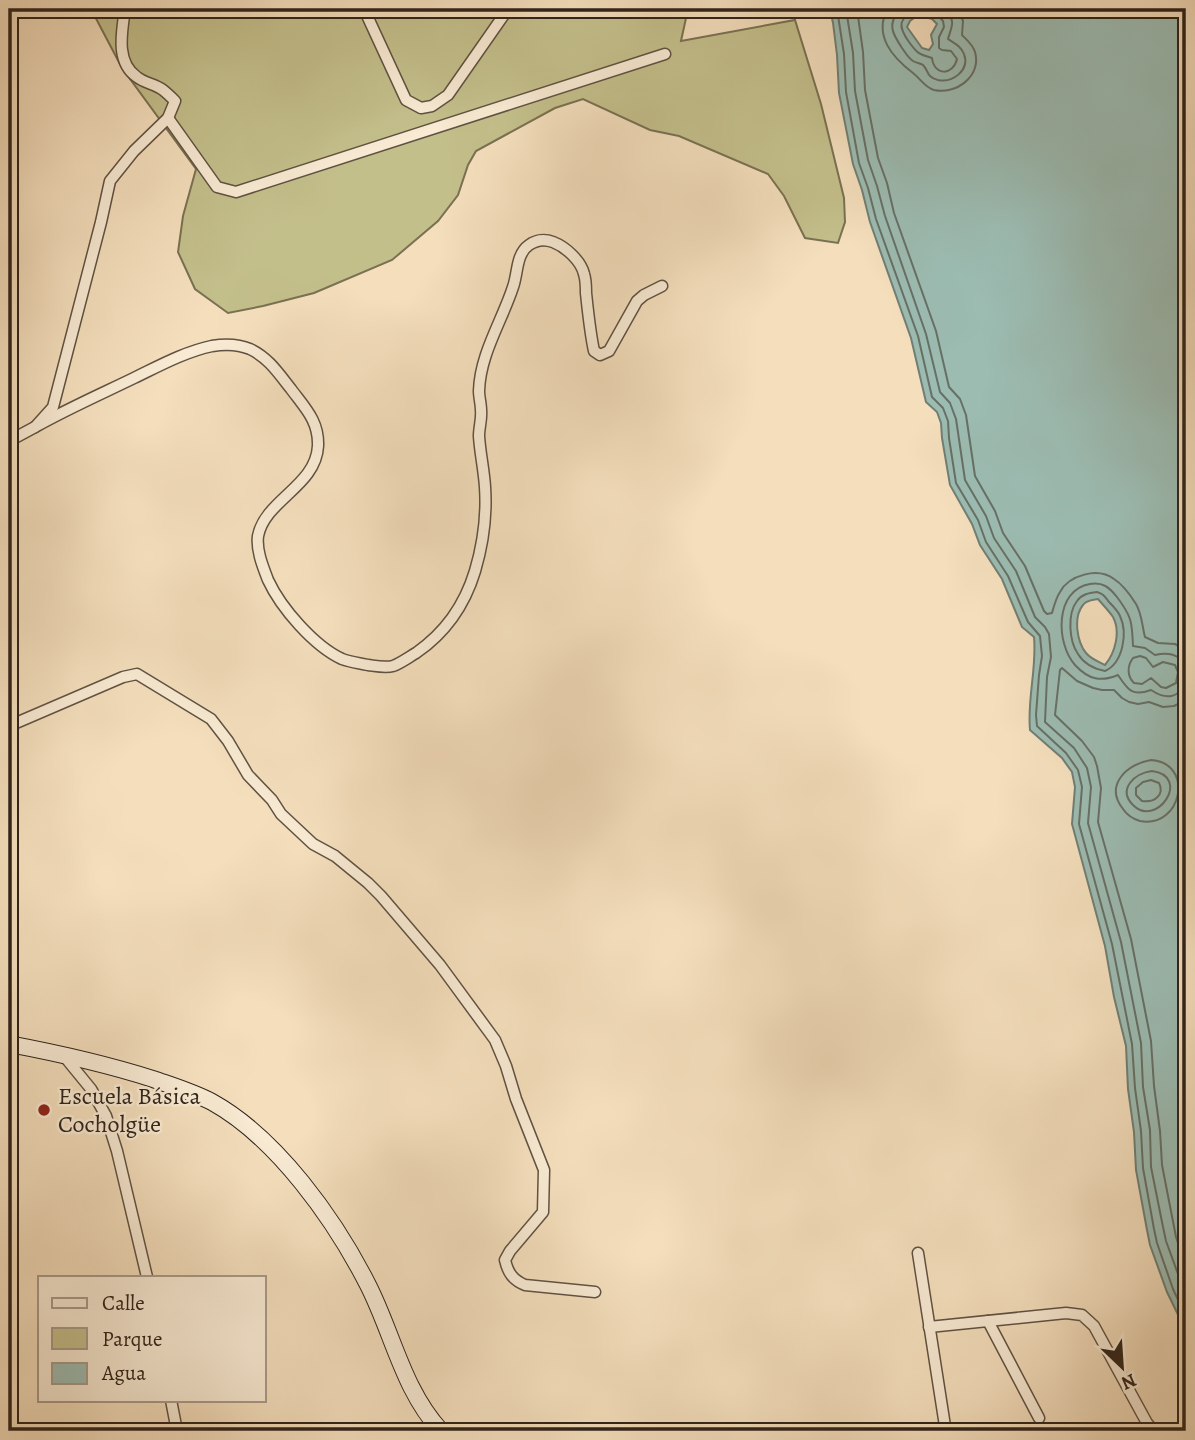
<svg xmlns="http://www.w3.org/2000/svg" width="1195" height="1440" font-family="Alegreya,serif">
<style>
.green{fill:#c3bf8b;stroke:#797152;stroke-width:2}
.water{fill:#9cbcb2;stroke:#707f75;stroke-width:2;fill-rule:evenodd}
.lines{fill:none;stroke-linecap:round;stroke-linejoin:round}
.shore{stroke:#667066;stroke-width:2}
.street-casing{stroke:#605242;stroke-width:13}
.secondary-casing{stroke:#2f231a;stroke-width:18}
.street{stroke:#f8ead3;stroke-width:10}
.secondary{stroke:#f8ead3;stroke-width:16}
.poi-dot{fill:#8f2418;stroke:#f8ead3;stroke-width:2.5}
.labels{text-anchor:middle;stroke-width:5;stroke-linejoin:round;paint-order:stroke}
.poi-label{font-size:24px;fill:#2f231a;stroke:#f8ead3;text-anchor:start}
</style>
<rect width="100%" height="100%" fill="#f4debc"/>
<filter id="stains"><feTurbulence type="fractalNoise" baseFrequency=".00286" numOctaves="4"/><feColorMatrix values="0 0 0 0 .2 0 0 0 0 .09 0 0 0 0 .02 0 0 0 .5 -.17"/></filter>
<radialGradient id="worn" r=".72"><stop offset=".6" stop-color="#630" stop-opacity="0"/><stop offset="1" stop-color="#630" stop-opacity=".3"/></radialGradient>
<path class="green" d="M 91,9 L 688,9 L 681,41 L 795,20 L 821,104 L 844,198 L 845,222 L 838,243 L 805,238 L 784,196 L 768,174 L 679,136 L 650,130 L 583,99 L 555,108 L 476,151 L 468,165 L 458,195 L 438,221 L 392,260 L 314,293 L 263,306 L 228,313 L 195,289 L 178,252 L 183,216 L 196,169 L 122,68 Z"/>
<path class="water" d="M 830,9 L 1186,9 L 1186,1331 L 1167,1292 L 1150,1245 L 1147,1230 L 1136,1170 L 1134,1132 L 1128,1089 L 1126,1046 L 1114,997 L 1105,946 L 1072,824 L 1075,787 L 1072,772 L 1062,758 L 1030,730 C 1027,699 1037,668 1034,637 L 1022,627 L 1002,579 L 980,545 L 972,524 L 950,485 L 942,438 L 941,423 L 937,412 L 926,402 L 911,338 L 870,222 L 862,190 L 853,164 L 839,93 L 837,55 L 833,23 ZM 918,15 L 932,19 L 937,24 L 931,35 L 933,44 L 929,50 L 922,48 L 907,27 L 910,21 ZM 1098,599 C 1103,605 1109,611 1113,617 C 1121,632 1115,653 1105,665 C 1097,661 1091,659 1086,653 C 1077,642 1073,617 1083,605 C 1086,600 1093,600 1098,599 Z"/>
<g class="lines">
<g class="shore">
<path d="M 837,9 L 844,54 L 846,92 L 859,163 L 868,188 L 876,219 L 918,336 L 932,397 L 943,408 L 948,421 L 949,438 L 956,483 L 978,520 L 986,542 L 1008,576 L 1028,622 L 1040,636 L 1042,656 L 1039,675 L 1036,715 L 1037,726 L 1066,753 L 1078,770 L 1082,787 L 1079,824 L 1112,944 L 1132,1044 L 1135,1088 L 1141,1131 L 1143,1168 L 1154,1229 L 1157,1243 L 1173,1289 L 1186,1317"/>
<path d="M 846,9 L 853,53 L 855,91 L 868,160 L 877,186 L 885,216 L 926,334 L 940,392 L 950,403 L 956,419 L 965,480 L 986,516 L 994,538 L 1016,571 L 1035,617 L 1045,627 L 1049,634 L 1051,657 L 1047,677 L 1045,722 L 1074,748 L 1087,768 L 1091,787 L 1088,823 L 1121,942 L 1141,1043 L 1143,1087 L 1150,1130 L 1151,1167 L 1163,1227 L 1166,1241 L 1186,1296"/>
<path d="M 857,9 L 863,52 L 865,90 L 878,158 L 887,183 L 894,213 L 936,331 L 949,387 L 960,399 L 966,415 L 975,476 L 995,511 L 1003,533 L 1025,566 L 1044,611 L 1047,614 L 1052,613 C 1054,606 1056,598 1060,592 C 1069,575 1098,567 1114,579 C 1122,584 1131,596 1136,604 C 1142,614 1142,626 1145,637 L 1158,643 L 1175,644 L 1186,650"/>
<path d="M 887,9 C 874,36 892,57 913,73 C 921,79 924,87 934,90 C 956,95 982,76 975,52 C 973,45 967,40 962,35 L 963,21 L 958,9"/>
<path d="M 900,9 C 887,24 892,33 902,48 C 905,52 908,58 913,61 C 916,63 920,63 923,65 C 929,71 926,77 938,80 C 953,83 970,70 964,54 C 961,46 954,43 948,39 C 952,25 956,22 945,9"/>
<path d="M 916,9 C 899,19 897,25 909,42 C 917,53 918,54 932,58 C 934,76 953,76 957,59 L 951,51 L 942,50 L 939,48 L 939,37 L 944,27 L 943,21 L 936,13 L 921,9"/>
<path d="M 1097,592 C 1104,594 1105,597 1109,602 C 1113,606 1118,611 1120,616 C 1128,633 1123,663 1105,671 C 1095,669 1084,664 1078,654 C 1069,641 1067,614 1077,601 C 1082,594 1089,593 1097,592 Z"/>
<path d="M 1140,656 L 1146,658 L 1153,667 L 1163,662 L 1175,665 L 1178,672 L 1176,683 L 1166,688 L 1161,687 L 1151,678 L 1142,684 L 1134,683 C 1127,676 1127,666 1133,658 Z"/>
<path d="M 1186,667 C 1180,654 1168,652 1155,655 L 1145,648 L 1133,646 C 1132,622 1132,617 1117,597 C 1109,587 1103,582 1090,584 C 1054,590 1056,644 1075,665 C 1089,680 1101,682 1118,675 C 1128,690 1132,697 1151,690 C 1166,700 1179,699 1186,681"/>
<path d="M 1186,700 L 1174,706 L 1163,707 L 1149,702 L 1138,704 L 1129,702 L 1122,698 L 1114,690 L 1102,690 L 1093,688 L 1077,681 L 1062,668 L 1060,670 L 1055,715 L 1082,741 L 1094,757 L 1097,766 L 1101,788 L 1098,822 L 1131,939 L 1151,1041 L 1154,1086 L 1160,1131 L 1162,1165 L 1176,1237 L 1186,1267"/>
<path d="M 1151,760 C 1195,763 1182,829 1140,821 C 1133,819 1127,815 1123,809 C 1104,785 1127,764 1151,760 Z"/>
<path d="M 1152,771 C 1192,776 1157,829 1133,805 C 1117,789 1135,773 1152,771 Z"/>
<path d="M 1151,780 L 1159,783 C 1165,795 1154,803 1142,801 L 1136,795 L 1136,788 L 1143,782 Z"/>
</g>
<g class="street-casing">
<g id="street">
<path d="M 364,9 L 406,100 L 421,108 L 432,106 L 448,95 L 508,9"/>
<path d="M 168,118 L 217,187 L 236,192 L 665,54"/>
<path d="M 35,427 C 67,409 101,394 134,378 C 159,366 184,352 212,346 C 224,344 238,344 250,349 C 269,358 279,374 291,389 C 305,408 319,421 318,446 C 316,486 265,500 258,536 C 256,550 263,567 268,580 C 281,608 314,646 342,659 C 350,662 359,663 368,665 C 376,666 385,668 393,666 C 401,663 409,657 416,653 C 445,633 465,604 475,571 C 483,544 487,516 485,487 C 484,470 480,453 479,436 C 479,427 482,419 481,410 C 481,404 479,397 479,391 C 480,354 502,321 513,287 C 518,273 516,254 529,245 C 536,240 545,239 553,242 C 566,247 581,261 584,274 C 586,280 586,287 586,293 C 588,312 590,332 594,351 L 600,355 L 609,351 L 637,301 L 644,295 L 662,286"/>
<path d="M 9,441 L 35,427 L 53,407 L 101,222 L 110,181 L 134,151 L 168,118 L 175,101 C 171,97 167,93 163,90 C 155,84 144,83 137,77 C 115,62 122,31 125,9"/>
<path d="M 9,726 L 123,677 L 137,674 L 211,719 L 228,741 L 248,775 L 272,800 L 281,814 L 313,844 L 335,856 L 368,883 L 381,896 L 440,965 L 495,1040 L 506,1066 L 516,1099 L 544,1170 L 543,1212 L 510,1251 L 505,1260 C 508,1273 513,1280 525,1285 L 595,1292"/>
<path d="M 64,1056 L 91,1089 L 106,1116 L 117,1151 L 147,1277"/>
<path d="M 918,1253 L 945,1426"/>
<path d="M 988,1321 L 1039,1418"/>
<path d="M 929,1327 L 1066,1313 L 1082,1315 L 1094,1326 L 1147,1423 L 1154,1431"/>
<path d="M 171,1400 L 177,1431"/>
</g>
</g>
<g class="secondary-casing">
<path id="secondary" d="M 9,1044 C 57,1053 106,1064 153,1079 C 173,1086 193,1092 212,1102 C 277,1138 335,1220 368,1285 C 393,1334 403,1390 441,1431"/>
</g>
<use href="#street" class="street"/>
<use href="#secondary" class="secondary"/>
</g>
<circle class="poi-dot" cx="44" cy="1110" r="7"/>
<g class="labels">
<g class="poi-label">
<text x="58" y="1104">Escuela Básica<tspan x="58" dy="28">Cocholgüe</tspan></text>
</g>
</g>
<rect width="1195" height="1440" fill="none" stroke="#f4debc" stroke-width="35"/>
<rect x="10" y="10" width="1174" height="1419" fill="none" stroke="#2f231a" stroke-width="3.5"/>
<rect x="18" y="18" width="1160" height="1405" fill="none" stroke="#2f231a" stroke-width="2"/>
<rect x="38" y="1276" width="228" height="126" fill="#f8ead3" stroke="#a89a89" stroke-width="2"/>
<rect x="52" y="1298" width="35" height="10" fill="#f8ead3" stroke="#a89a89" stroke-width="2"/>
<text x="102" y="1310" font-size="21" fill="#2f231a">Calle</text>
<rect x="52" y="1328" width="35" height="21" fill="#c3bf8b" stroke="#a89a89" stroke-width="2"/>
<text x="102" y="1346" font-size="21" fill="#2f231a">Parque</text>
<rect x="52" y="1363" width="35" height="21" fill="#9cbcb2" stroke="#a89a89" stroke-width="2"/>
<text x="102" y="1380" font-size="21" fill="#2f231a">Agua</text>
<g transform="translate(1122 1367) rotate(155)" stroke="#f8ead3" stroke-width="5" paint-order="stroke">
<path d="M0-5L12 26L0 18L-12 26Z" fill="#2f231a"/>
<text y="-10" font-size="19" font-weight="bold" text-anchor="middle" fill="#2f231a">N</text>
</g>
<rect width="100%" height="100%" filter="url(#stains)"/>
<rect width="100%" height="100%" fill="url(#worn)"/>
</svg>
